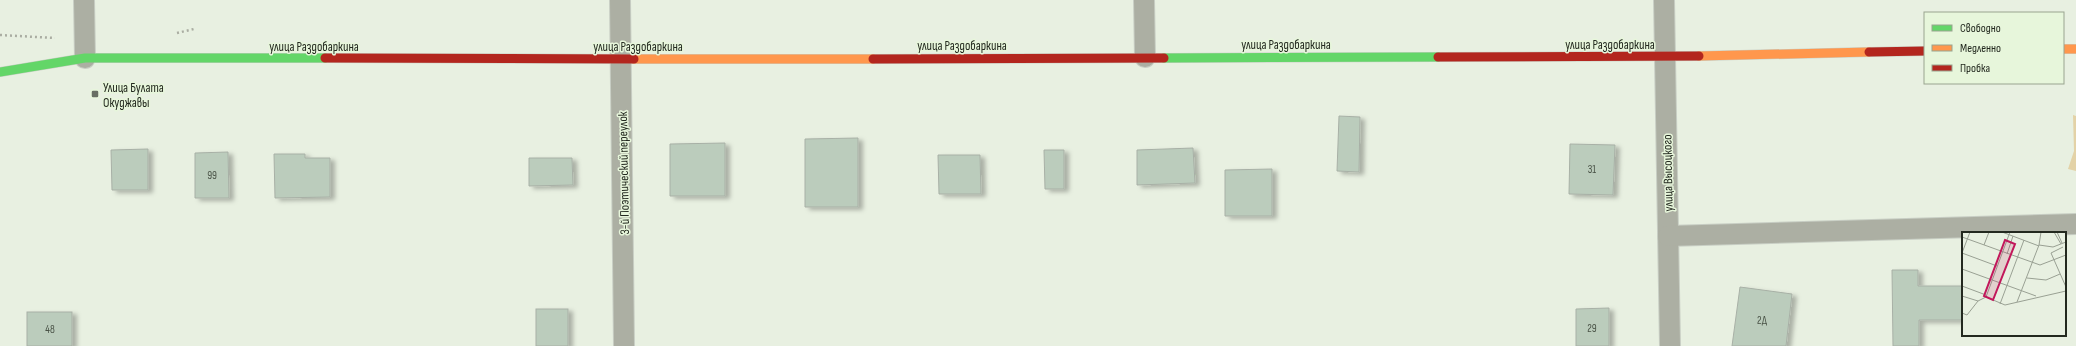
<svg xmlns="http://www.w3.org/2000/svg" width="2076" height="346" font-family="'Sofia Sans Condensed',sans-serif">
<style>
.green{fill:#e3d2a7}
.building{fill:#bbccbc;stroke:#a8b0a6;filter:url(#shadow)}
.lines{fill:none;stroke-linecap:round;stroke-linejoin:round}
.street-casing{stroke:#c8cec4;stroke-width:22}
.fast-casing{stroke:#c8cec4;stroke-width:10}
.slow-casing{stroke:#c8cec4;stroke-width:10}
.jam-casing{stroke:#c8cec4;stroke-width:10}
.path{stroke:#aaada2;stroke-width:2.5;stroke-dasharray:2 3;stroke-linecap:butt}
.street{stroke:#acafa3;stroke-width:20}
.fast{stroke:#63d668;stroke-width:9}
.slow{stroke:#ff974d;stroke-width:9}
.jam{stroke:#b3261e;stroke-width:9}
.poi-dot{fill:#686f63;stroke:#e7f6db;stroke-width:1.5}
.labels{text-anchor:middle;stroke-width:3;stroke-linejoin:round;paint-order:stroke}
.number-label{font-size:11px;fill:#495246}
.street-label{font-size:13px;fill:#23291f;stroke:#e7f6db}
.poi-label{font-size:13px;fill:#23291f;stroke:#e7f6db;text-anchor:start}
.inset-road{fill:none;stroke:#99a093;stroke-width:1}
.view{fill:#c2185b;fill-opacity:0.15;stroke:#c2185b;stroke-width:2}
.inset-edge{fill:none;stroke:#23291f;stroke-width:2}
</style>
<defs>
<filter id="shadow"><feDropShadow dx="4.5" dy="2.5" stdDeviation="2" flood-color="#0004"/></filter>
</defs>
<rect width="100%" height="100%" fill="#e8f0e1"/>
<path class="green" d="M 2073,115 L 2076,116 L 2076,171 L 2068,169 L 2074,151 Z"/>
<g class="building">
<path d="M 1339,116 L 1360,117 L 1359,172 L 1337,171 Z"/>
<path d="M 858,138 L 858,207 L 805,207 L 805,139 Z"/>
<path d="M 725,143 L 725,196 L 670,196 L 670,144 Z"/>
<path d="M 1570,144 L 1615,145 L 1613,195 L 1569,194 Z"/>
<path d="M 1193,148 L 1195,183 L 1137,185 L 1137,150 Z"/>
<path d="M 148,149 L 148,190 L 112,190 L 111,150 Z"/>
<path d="M 1044,150 L 1064,150 L 1064,189 L 1045,189 Z"/>
<path d="M 228,152 L 229,198 L 195,198 L 195,153 Z"/>
<path d="M 274,154 L 305,154 L 305,158 L 330,158 L 330,197 L 275,198 Z"/>
<path d="M 938,155 L 980,155 L 981,194 L 939,194 Z"/>
<path d="M 529,158 L 572,158 L 573,185 L 529,186 Z"/>
<path d="M 1272,169 L 1272,216 L 1225,216 L 1225,170 Z"/>
<path d="M 1892,270 L 1918,270 L 1918,286 L 1963,286 L 1963,320 L 1919,320 L 1919,346 L 1893,346 Z"/>
<path d="M 1740,287 L 1792,294 L 1786,346 L 1732,346 Z"/>
<path d="M 1609,308 L 1609,346 L 1576,346 L 1576,309 Z"/>
<rect x="536" y="309" width="32" height="37"/>
<rect x="27" y="312" width="45" height="34"/>
</g>
<g class="lines">
<g class="street-casing">
<g id="street">
<path d="M 84,0 L 85,58"/>
<path d="M 620,0 L 624,346"/>
<path d="M 1144,0 L 1145,57"/>
<path d="M 1664,0 L 1670,346"/>
<path d="M 1668,236 L 2076,224"/>
</g>
</g>
<g class="fast-casing">
<g id="fast">
<path d="M 1164,58 L 1438,57"/>
<path d="M 0,72 L 85,58 L 325,58"/>
</g>
</g>
<g class="slow-casing">
<g id="slow">
<path d="M 2063,49 L 2076,49"/>
<path d="M 1699,56 L 1869,52"/>
<path d="M 634,59 L 873,59"/>
</g>
</g>
<g class="jam-casing">
<g id="jam">
<path d="M 1869,52 L 1925,51"/>
<path d="M 1438,57 L 1699,56"/>
<path d="M 325,58 L 634,59"/>
<path d="M 873,59 L 1164,58"/>
</g>
</g>
<g class="path">
<path d="M 177,33 L 194,29"/>
<path d="M 0,35 L 55,38"/>
</g>
<use href="#street" class="street"/>
<use href="#fast" class="fast"/>
<use href="#slow" class="slow"/>
<use href="#jam" class="jam"/>
</g>
<rect class="poi-dot" x="91" y="90" width="8" height="8" rx="2"/>
<g class="labels">
<g class="number-label">
<text x="1592" y="173">31</text>
<text x="212" y="179">99</text>
<text x="1762" y="324">2Д</text>
<text x="1592" y="332">29</text>
<text x="50" y="333">48</text>
</g>
<g class="street-label">
<text x="1286" y="49">улица Раздобаркина</text>
<text x="1610" y="49">улица Раздобаркина</text>
<text x="962" y="50">улица Раздобаркина</text>
<text x="314" y="51">улица Раздобаркина</text>
<text x="638" y="51">улица Раздобаркина</text>
<text transform="translate(623 173) rotate(-91)" y="5">3-й Поэтический переулок</text>
<text transform="translate(1667 173) rotate(-91)" y="5">улица Высоцкого</text>
</g>
<g class="poi-label">
<text x="103" y="92">Улица Булата<tspan x="103" dy="15">Окуджавы</tspan></text>
</g>
</g>
<g transform="translate(1962 232)">
<rect width="104" height="104" fill="#e8f0e1"/>
<path class="inset-road" d="M 40,0 L 77,14M 92,0 L 99,12M 95,0 L 100,11M 0,5 L 78,33 L 104,23M 22,13 L 27,0M 77,13 L 91,15 L 104,10M 101,15 L 89,21 L 104,55M 0,21 L 35,34M 0,21 L 8,0M 45,22 L 51,4M 0,37 L 74,64M 65,46 L 84,48 L 98,42M 0,54 L 24,63M 0,64 L 16,69 L 24,65M 24,65 L 43,73 L 104,59M 24,65 L 48,0M 55,70 L 77,13 L 79,0M 38,72 L 62,8M 0,81 L 5,83 L 16,69"/>
<path class="view" d="M 43,8 L 53,12 L 31,68 L 22,64 Z"/>
<rect width="104" height="104" class="inset-edge"/>
</g>
<rect x="1924" y="12" width="140" height="72" fill="#e7f6db" stroke="#99a490"/>
<rect x="1932" y="25" width="20" height="6" fill="#63d668" stroke="#99a490"/>
<text x="1960" y="32" font-size="12" fill="#23291f">Свободно</text>
<rect x="1932" y="45" width="20" height="6" fill="#ff974d" stroke="#99a490"/>
<text x="1960" y="52" font-size="12" fill="#23291f">Медленно</text>
<rect x="1932" y="65" width="20" height="6" fill="#b3261e" stroke="#99a490"/>
<text x="1960" y="72" font-size="12" fill="#23291f">Пробка</text>
</svg>
